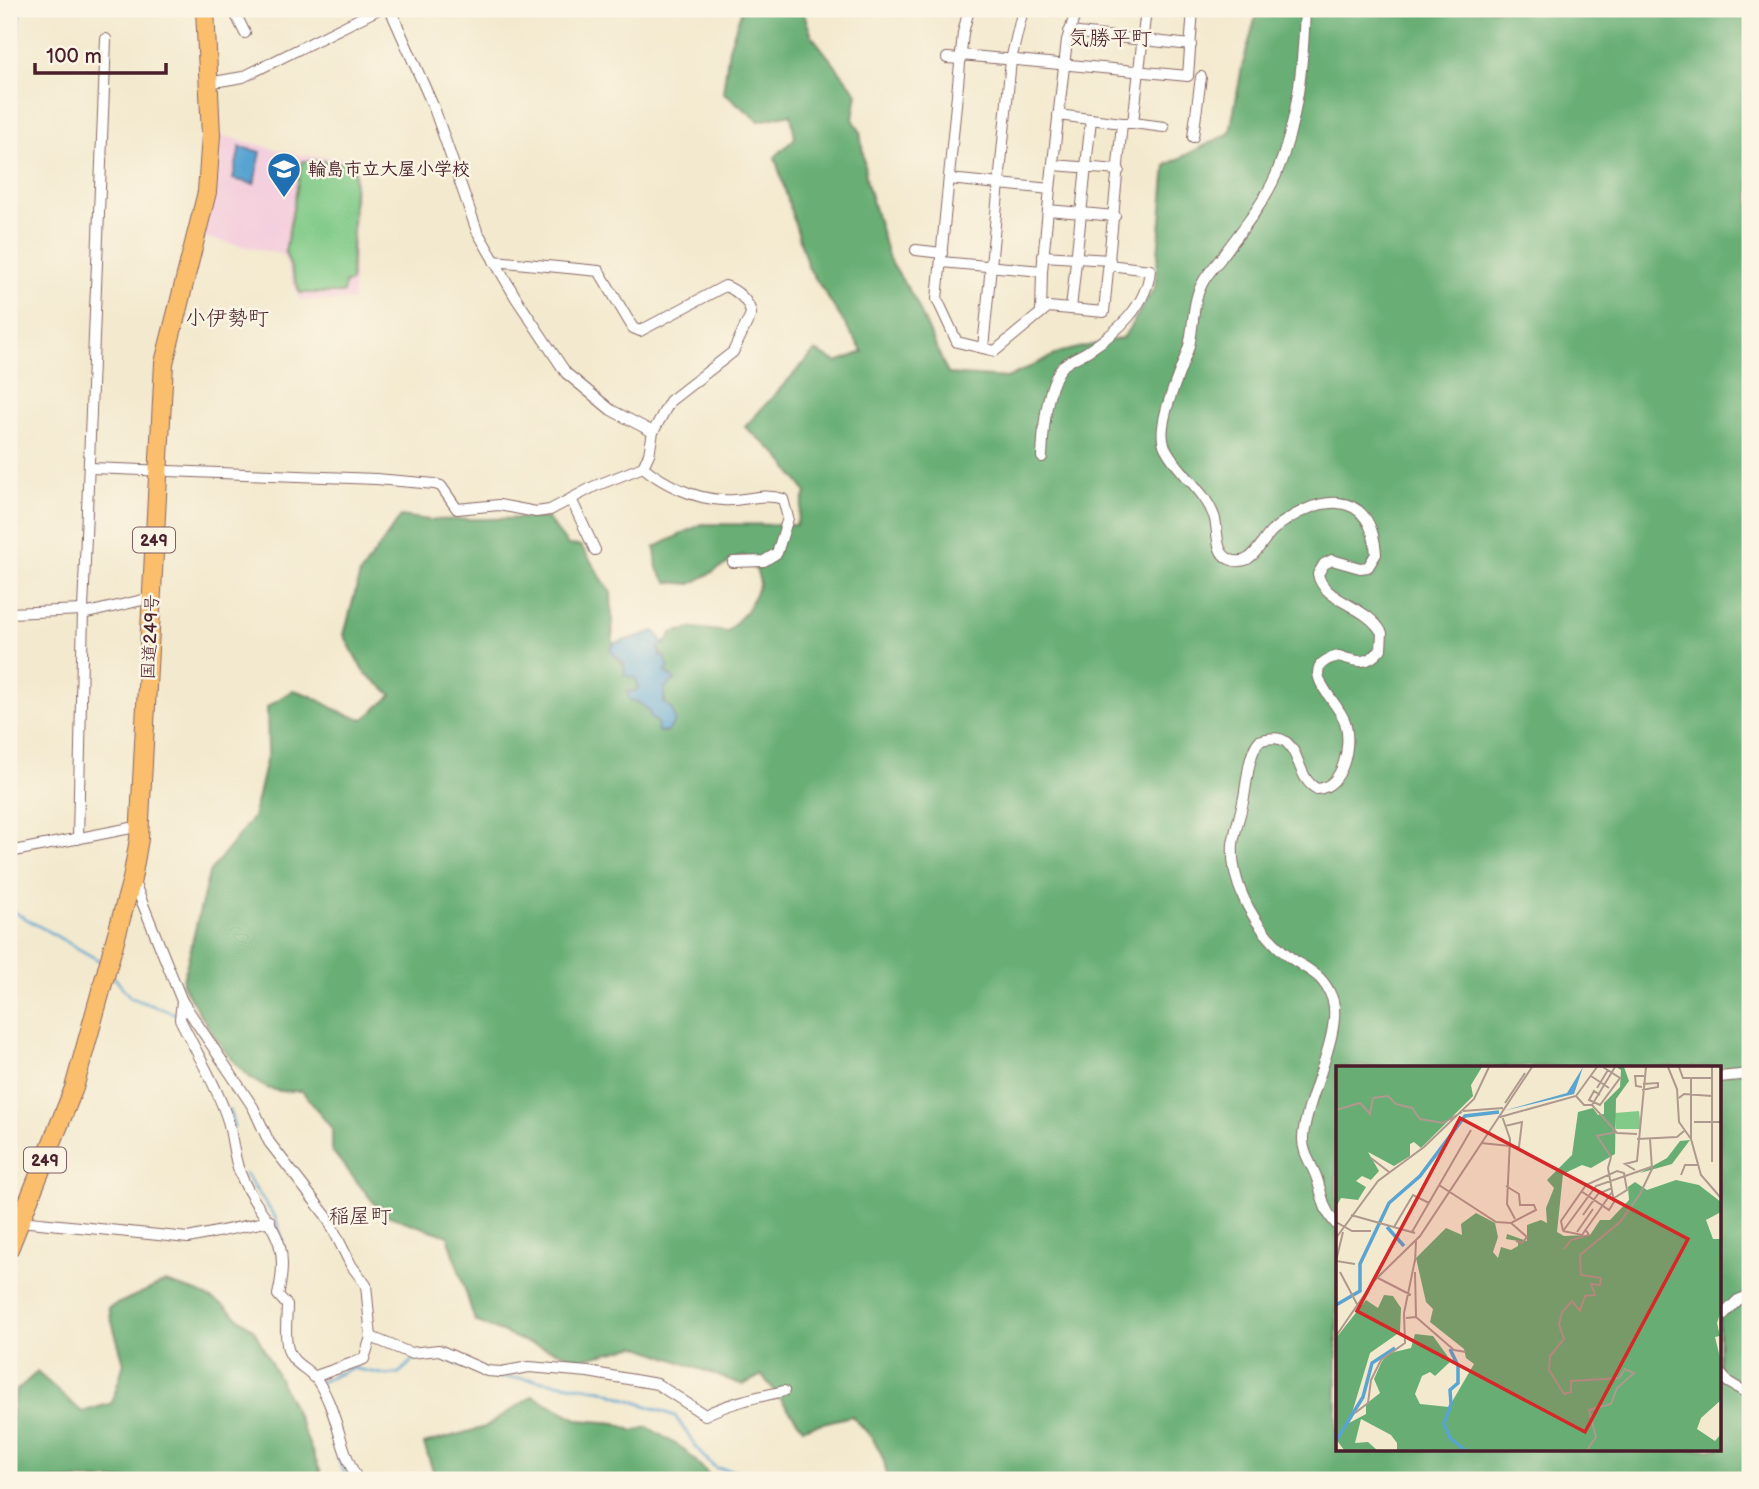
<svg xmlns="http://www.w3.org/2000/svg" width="1759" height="1489" font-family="'Balsamiq Sans','Klee One',sans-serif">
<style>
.built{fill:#f4cfdd}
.green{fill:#81ca88;stroke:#66745a;stroke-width:2}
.forest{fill:#68ae74;stroke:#596650;stroke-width:2;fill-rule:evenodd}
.water{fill:#59a4d1;stroke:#52627e;stroke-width:2}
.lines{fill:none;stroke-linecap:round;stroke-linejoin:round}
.stream{stroke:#59a4d1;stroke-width:2.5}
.river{stroke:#59a4d1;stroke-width:16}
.street-casing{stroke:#856664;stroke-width:12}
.highway-casing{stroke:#856664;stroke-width:20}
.street{stroke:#fff;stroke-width:10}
.highway{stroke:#fabe6d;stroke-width:18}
.labels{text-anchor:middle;stroke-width:5;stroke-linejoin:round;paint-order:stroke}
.shield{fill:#fcf5e5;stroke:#7f5f63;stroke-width:2}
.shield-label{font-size:16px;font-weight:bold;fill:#4a1f2b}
.poi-label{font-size:18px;font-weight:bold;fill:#4a1f2b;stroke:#fcf5e5;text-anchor:start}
.street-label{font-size:18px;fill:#4a1f2b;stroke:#fcf5e5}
.quarter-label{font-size:21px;fill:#4a1f2b;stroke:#fcf5e5}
.inset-river{fill:none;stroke:#59a4d1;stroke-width:3.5}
.inset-road{fill:none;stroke:#af988d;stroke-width:2}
.view{fill:#d62828;fill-opacity:0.15;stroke:#d62828;stroke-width:3.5}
.inset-edge{fill:none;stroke:#4a1f2b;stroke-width:3.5}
</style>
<rect width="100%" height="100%" fill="#fcf5e5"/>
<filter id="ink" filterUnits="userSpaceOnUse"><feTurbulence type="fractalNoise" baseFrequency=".0143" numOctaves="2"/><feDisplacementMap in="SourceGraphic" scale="14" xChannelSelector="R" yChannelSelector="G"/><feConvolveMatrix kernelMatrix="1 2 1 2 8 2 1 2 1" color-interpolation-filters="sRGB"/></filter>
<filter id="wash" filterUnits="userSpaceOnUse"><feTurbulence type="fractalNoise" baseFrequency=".00686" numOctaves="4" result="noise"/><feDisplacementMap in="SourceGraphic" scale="28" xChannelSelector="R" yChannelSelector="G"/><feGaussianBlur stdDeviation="1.57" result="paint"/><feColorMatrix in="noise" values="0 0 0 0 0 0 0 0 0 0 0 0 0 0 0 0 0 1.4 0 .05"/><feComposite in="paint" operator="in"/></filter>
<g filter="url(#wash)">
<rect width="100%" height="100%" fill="#f3e9ce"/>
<path class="built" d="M 219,135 L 300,155 L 357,160 L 353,301 L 299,300 L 283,255 L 203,237 L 220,161 Z"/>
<path class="green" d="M 302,161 L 355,162 L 351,282 L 345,283 L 343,293 L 300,293 L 285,252 Z"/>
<g class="forest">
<path d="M 742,9 L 802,9 L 812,36 L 857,93 L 853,119 L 860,131 L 867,183 L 889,259 L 915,300 L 948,374 L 1007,378 L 1061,352 L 1123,338 L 1155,287 L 1166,165 L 1230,133 L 1242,67 L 1258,9 L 1750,9 L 1750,1480 L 887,1480 C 886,1452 871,1434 851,1416 L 803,1428 L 762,1375 L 743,1385 L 637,1346 L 582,1359 L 523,1341 L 475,1321 L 448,1236 L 383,1214 L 332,1151 L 332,1129 L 302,1091 C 293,1091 282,1092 274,1090 C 236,1081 201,1015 182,984 L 209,873 L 253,817 L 268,752 L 267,707 L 293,690 C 322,696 334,715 364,719 L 392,695 L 363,671 L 344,635 L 360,574 L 401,516 L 429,520 L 547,518 L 568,545 L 581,546 L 611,593 L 613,644 L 610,650 C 618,658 627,673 636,678 L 638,688 L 634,692 L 627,691 L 649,710 L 651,718 L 657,722 L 658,732 L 668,731 C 669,714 663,703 664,688 L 670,683 L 658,646 L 665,644 L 672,633 L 694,628 L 727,632 L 747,611 L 760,583 L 757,571 L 743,555 L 691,584 L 667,582 L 657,568 L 655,547 L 702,524 L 796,525 L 806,492 L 777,454 L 745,427 L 815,351 L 837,362 L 863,352 L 808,267 L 775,157 L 795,138 L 791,114 L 759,121 L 723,92 L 729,48 ZM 1337,1067 L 1719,1067 L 1719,1449 L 1337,1449 Z"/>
<path d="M 165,1282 L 200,1293 L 223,1305 L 254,1330 L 293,1406 L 324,1480 L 9,1480 L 9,1431 L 16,1391 L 37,1372 L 82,1412 L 112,1403 L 124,1363 L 108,1308 Z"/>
<path d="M 533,1396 L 579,1420 L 616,1423 L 633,1431 L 648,1427 L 685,1450 L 714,1480 L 436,1480 L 424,1444 L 485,1427 Z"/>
</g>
<g class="water">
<path d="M 240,147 L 261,152 L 254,184 L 233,179 Z"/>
<path d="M 655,631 L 665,644 L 658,647 L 660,657 L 665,657 L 669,668 L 665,672 L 675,680 L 664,688 L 664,703 L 672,709 L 675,721 L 668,731 L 658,732 L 657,722 L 651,718 L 649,710 L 636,701 L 630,701 L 627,691 L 634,692 L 638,688 L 636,678 L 624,675 L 625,664 L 610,650 L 613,644 Z"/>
</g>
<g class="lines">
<g class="stream">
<path d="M 9,909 L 100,961"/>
<path d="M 114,977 L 130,997 L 176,1014"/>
<path d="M 229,1110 L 234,1127"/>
<path d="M 245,1174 L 275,1217 L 283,1241"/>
<path d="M 311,1380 C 331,1409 331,1458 349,1480"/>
<path d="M 321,1382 L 351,1368 L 387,1375 L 399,1373 L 415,1359 L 436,1355 L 488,1377 L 530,1379 L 602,1390 L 675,1416 L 702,1455 L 716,1468 L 752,1473 L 763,1480"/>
</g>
<path class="river" d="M 9,45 L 14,9"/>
</g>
</g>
<g filter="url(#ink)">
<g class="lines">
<g class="street-casing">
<g id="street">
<path d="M 233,9 L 245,33"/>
<path d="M 390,9 L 434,108 L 477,231 L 516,298 L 566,373 L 611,410 L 653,432"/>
<path d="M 969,9 L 963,33 L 937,299 L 957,342 L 995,351 L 1048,307 L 1104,312 L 1122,123 L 1133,123 L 1146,9"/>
<path d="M 1135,9 L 1193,13"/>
<path d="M 1305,9 C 1303,65 1298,122 1276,175 C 1263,205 1240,232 1221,258 C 1215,266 1206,275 1202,284 C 1192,302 1194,326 1189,346 C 1182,370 1154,425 1165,447 C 1177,472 1204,489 1214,516 C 1219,529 1214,552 1229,559 C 1235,562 1243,562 1249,558 C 1259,551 1264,538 1273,530 C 1314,496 1371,484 1376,554 L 1368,567 L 1360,568 L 1332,560 L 1324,564 L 1318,574 C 1323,602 1367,605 1382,633 L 1381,649 C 1367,666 1357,662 1339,656 C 1292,666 1338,700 1345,722 C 1352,744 1344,787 1317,789 C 1291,776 1304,726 1259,741 C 1248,754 1247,785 1243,802 C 1240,816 1235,830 1233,844 C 1230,887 1258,933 1291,958 C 1309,971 1323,974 1332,998 C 1344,1030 1305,1101 1303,1137 C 1302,1155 1314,1166 1318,1182 C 1323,1200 1324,1211 1337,1225"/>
<path d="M 1069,32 L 1191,45"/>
<path d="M 961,55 L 1188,76 L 1193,9"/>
<path d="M 947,58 L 961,59"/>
<path d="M 208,83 L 243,77 L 379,9"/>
<path d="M 1058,115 L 1122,123"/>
<path d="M 1133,123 L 1164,127"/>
<path d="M 1193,137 L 1201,77"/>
<path d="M 1053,165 L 1119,170"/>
<path d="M 949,179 L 1050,189 L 1042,271"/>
<path d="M 1050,189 L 1067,40 L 1077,9"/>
<path d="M 1048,210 L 1115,216"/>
<path d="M 916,250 L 942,253"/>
<path d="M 1043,256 L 1110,260"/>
<path d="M 941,262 L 1042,271 L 1041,313"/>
<path d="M 1071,309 L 1091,119"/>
<path d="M 983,348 L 1011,60 L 1023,9"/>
<path d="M 1042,457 C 1043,433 1046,382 1064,365 C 1071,359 1080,356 1088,351 C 1117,332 1147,306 1150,270 L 1109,265"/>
<path d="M 643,467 C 664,484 694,499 723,500 C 744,502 761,492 783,499 L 788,518 L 777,553 L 764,561 L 733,562"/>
<path d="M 91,468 L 376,479 L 435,484 L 441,486 L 457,509 L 499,505 L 536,512 L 550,510 L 595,486 L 643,467 L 649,454 L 653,432 L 670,401 L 733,352 L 751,314 C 750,302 737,290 725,286 L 640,331 L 633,328 L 599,271 L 494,261"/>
<path d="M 571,499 L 595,550"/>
<path d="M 9,613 L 83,610"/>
<path d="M 83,614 L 151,598"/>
<path d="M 78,839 L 83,610 L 106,39"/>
<path d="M 9,852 L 141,826"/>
<path d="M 134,882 L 182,1001 L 253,1107 L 269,1142 L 327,1217 L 351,1265 L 366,1285 L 371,1337 L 364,1359 L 313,1377"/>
<path d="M 182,1001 L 180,1019 C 196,1052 217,1086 228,1121 C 233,1138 233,1156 240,1173 C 259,1223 294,1228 278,1295 L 287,1305 C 287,1318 284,1336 288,1349 C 292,1364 308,1368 317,1380 C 338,1411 339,1449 358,1480"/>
<path d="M 1719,1077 L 1750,1074"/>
<path d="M 20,1221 L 188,1238 L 270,1221"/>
<path d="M 1719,1319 L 1738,1300 L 1750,1295"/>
<path d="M 371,1337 L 410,1353 L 439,1350 L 487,1371 L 501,1372 L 529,1367 L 588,1372 L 657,1384 L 705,1415 C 729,1403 757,1397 784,1391"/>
<path d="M 1719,1372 L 1728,1382 L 1750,1395"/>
</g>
</g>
<g class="highway-casing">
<path id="highway" d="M 9,1249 L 74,1088 L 132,879 L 139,839 L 164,363 L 207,192 L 211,135 L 205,9"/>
</g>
<use href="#street" class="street"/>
<use href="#highway" class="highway"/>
</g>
</g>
<defs>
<g id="school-pin" transform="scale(1.75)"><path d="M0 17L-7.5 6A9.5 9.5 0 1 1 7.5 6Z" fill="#1f6fb2" stroke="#fcf5e5"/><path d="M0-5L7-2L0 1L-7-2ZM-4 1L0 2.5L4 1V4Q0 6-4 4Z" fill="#fff"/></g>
</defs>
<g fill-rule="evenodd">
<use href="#school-pin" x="284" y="169"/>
</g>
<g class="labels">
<g class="shield">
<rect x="133" y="527.5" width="42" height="25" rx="5"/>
<rect x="24" y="1147.5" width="42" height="25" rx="5"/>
</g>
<g class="shield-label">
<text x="154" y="546">249</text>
<text x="45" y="1166">249</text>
</g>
<g class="poi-label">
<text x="308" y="175">輪島市立大屋小学校</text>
</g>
<g class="street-label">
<text transform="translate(150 637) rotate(-87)" y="6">国道249号</text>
</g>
<g class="quarter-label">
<text x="1110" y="45">気勝平町</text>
<text x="227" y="325">小伊勢町</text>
<text x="360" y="1223">稲屋町</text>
</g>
</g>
<g transform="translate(1336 1066)">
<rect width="385" height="385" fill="#f3e9ce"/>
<path d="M 303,45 L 305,63 L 280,63 L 279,47 Z" fill="#81ca88"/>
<path d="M 0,1 L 146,1 L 135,19 L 137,30 L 85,82 L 78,76 L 74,78 L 74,90 L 58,100 L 32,86 L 43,105 L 35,114 L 26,110 L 20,115 L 30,121 L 22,134 L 5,132 L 0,141 ZM 280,1 L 288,1 L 293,15 L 280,33 L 279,88 L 255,102 L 246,99 L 227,108 L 221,166 L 228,170 L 254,169 L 264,154 L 274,154 L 293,134 L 292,121 L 299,116 L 311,124 L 340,114 L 363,119 L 385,136 L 385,146 L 370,154 L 377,173 L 385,173 L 385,245 L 381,257 L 384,270 L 379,271 L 385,296 L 385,334 L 365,352 L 361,363 L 379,375 L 385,368 L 385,384 L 61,384 L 61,377 L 55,369 L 25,353 L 19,377 L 32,376 L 41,384 L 8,384 L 0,373 L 0,272 L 30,234 L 42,242 L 48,229 L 57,230 L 65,242 L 64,266 L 34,287 L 13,357 L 30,348 L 30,338 L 44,327 L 38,313 L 46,295 L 54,287 L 75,282 L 79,268 L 97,270 L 115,295 L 99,310 L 94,306 L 86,310 L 79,328 L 84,338 L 113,341 L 138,298 L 130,292 L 128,283 L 94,256 L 97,243 L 90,236 L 80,192 L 110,162 L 126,169 L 125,158 L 140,147 L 159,157 L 162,171 L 157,186 L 162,192 L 165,181 L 175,184 L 182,180 L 182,175 L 170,173 L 171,168 L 191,175 L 191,159 L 205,154 L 211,157 L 210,142 L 218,122 L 211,114 L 236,89 L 242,46 L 257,42 L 262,49 L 268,48 L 268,37 L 284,21 L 285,4 ZM 354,74 L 336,98 L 304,107 L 331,92 L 344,75 Z" fill="#68ae74"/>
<path d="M 247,1 L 238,28 L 167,45 L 231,27 Z" fill="#59a4d1"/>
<path class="inset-river" d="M 51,161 L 68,180M 0,239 L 24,225 L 24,198 L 53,137 L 84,110 L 129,50 L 163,46M 114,283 L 122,300 L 122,317 L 114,324 L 115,338 L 108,358 L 114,372 L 129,384M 0,375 L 27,331 L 36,297 L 59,282"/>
<path class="inset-road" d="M 332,1 L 341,23 L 343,56 L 355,73M 343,1 L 347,12 L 376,12M 376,1 L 376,96M 255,10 L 273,22M 355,13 L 355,73 L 365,109 L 385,132M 306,21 L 300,20 L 299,10 L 308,10M 261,22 L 272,4M 306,24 L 322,21 L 322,17 L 307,18M 264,29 L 258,25 L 253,34 L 264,39 L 284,12 L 267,1M 240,30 L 248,39 L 256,39 L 281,67 L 301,68M 343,32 L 348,28 L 376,30M 169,37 L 189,7M 256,39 L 279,1M 0,44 L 24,37 L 34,48 L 37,32 L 52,30 L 60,38 L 76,42 L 84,53 L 107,57 L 126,46M 127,45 L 167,42M 166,50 L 174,73 L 171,138 L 179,153M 164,51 L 240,30 L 261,1M 358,56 L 385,56M 301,73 L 341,71 L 348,65M 145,77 L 183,81 L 186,56 L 169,60M 35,92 L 53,106M 299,104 L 289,98 L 301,95 L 310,1M 345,109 L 349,99 L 362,99M 103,119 L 160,156 L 175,157 L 200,144 L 198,139 L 184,139 L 183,128 L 170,120M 245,125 L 273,144 L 278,136 L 272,102 L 275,91 L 261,70 L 280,66M 15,149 L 79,167M 247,149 L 262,128 L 276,122M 0,156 L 16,165 L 35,165M 175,157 L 191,171 L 186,177 L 180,175M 58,161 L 77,129 L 93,137M 227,165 L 225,155 L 250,119 L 281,105 L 288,107 L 291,124 L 278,132M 227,165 L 260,120 L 315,101M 227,165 L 246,169 L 276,126M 7,166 L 0,195 L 19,198M 76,166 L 135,64M 241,166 L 257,143M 0,172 L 42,115 L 88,81 L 138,33 L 153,1M 228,183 L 235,174 L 253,169 L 249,163M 79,196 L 80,175M 4,206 L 22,240M 79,206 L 80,251M 42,212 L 75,229M 70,252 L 80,251 L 118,284 L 130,286M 0,270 L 38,215 L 84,170 L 196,1M 19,347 L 32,337 L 35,314 L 45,294 L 69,277 L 68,247 L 79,194M 251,384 L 260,371 L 253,344 L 275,338 L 281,322 L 298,307 L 289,303 L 283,312 L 235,315 L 235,326 L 228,328 L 213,304 L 214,290 L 228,273 L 223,259 L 226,246 L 236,235 L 244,245 L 249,230 L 259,229 L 255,218 L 264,219 L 265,212 L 245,209 L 244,189 L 284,156 L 304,128 L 316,103 L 314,73"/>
<path class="view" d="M 124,52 L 352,173 L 249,366 L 21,245 Z"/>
<rect width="385" height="385" class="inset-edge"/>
</g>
<rect width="1759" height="1489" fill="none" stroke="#fcf5e5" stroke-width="35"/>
<path d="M35 63v10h131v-10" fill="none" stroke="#4a1f2b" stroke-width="3.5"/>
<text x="46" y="63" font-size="21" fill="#4a1f2b" stroke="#fcf5e5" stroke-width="5" paint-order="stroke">100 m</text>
</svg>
